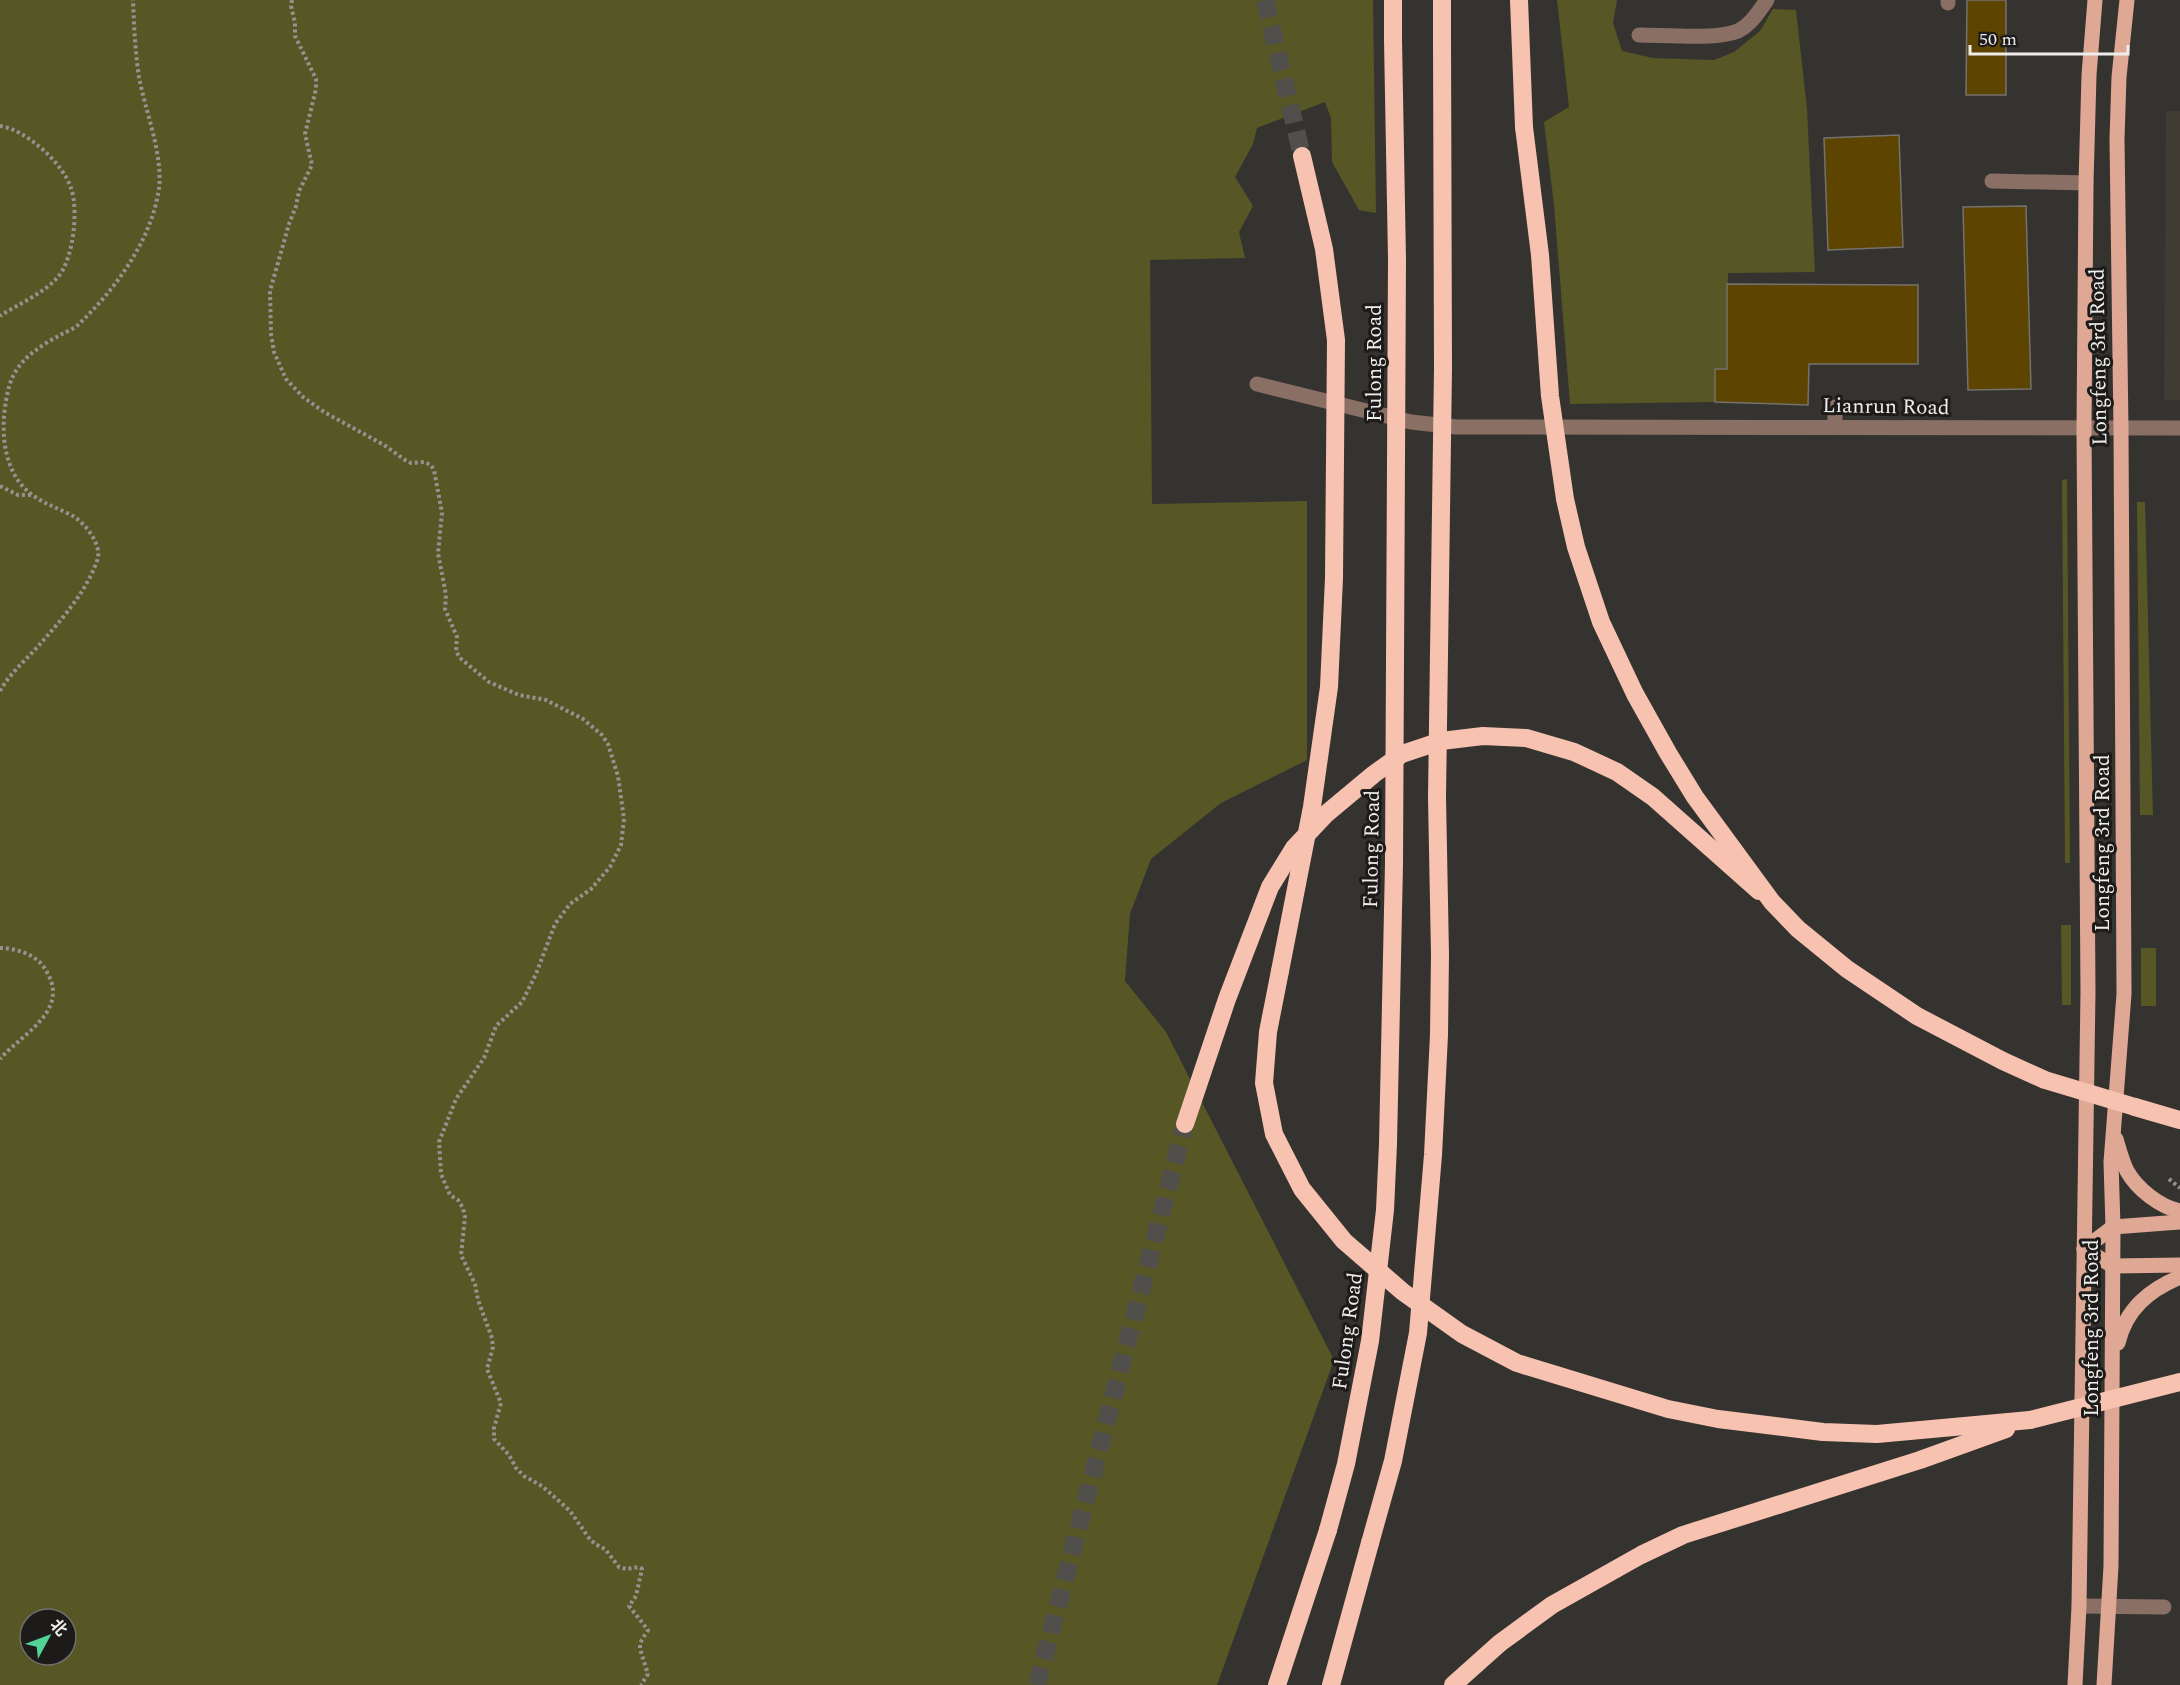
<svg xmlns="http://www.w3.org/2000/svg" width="2180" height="1685" font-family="Spectral,'Noto Sans SC',serif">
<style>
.built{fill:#403c33}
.green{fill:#565724;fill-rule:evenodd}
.building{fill:#5d4400;stroke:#74726e;stroke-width:1.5}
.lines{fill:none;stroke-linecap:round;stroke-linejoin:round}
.highway-tunnel{stroke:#514f4c;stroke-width:18;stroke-dasharray:18 9;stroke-linecap:butt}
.path{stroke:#959391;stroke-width:4;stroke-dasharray:3 3;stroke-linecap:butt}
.minor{stroke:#8a6f65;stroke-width:15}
.major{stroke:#dfa894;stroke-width:15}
.highway{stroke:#f7c2af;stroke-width:18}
.highway-bridge{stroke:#f7c2af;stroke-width:18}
.labels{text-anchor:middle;stroke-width:6;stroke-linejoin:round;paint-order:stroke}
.street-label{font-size:21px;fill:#eeedeb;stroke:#1c1b1a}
</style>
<rect width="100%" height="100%" fill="#353330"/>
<path class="built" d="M 2166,111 L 2180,111 L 2180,400 L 2164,400 Z"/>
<g class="green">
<path d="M 0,0 L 1373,0 L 1376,213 L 1359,210 L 1332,162 L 1331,118 L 1325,102 L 1257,128 L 1253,144 L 1235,177 L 1253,206 L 1239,232 L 1245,258 L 1150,260 L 1152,504 L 1307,501 L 1307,760 L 1221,803 L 1151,859 L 1130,914 L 1125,981 L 1166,1032 L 1334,1360 L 1217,1685 L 0,1685 ZM 30,1619 L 66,1619 L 66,1655 L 30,1655 Z"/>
<path d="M 1557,0 L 1617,0 L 1613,23 L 1622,51 L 1653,58 L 1714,60 L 1734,52 L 1760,31 L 1773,9 L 1796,10 L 1807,109 L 1815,272 L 1728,273 L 1727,369 L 1715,369 L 1715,402 L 1570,404 L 1554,205 L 1544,122 L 1569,107 Z"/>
<path d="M 2067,479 L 2070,863 L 2065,863 L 2062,480 Z"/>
<path d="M 2137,502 L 2145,502 L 2153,815 L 2140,815 Z"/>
<path d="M 2061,925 L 2071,925 L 2071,1005 L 2062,1005 Z"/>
<rect x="2141" y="948" width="15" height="58"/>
</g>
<g class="building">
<path d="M 1967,0 L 2006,0 L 2006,95 L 1966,95 Z"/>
<path d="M 1899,135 L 1903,247 L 1828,250 L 1824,138 Z"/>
<path d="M 2026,206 L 2031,389 L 1968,390 L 1963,207 Z"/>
<path d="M 1727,284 L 1918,285 L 1918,364 L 1809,364 L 1808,405 L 1715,402 L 1715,369 L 1727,369 Z"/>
</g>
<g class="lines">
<g class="highway-tunnel">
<path d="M 1265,0 L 1302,156"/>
<path d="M 1037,1685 L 1185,1124"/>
</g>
<g class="path">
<path d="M 292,0 L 291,6 L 295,23 L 295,36 L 316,79 L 316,89 L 305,134 L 312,165 L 299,191 L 296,206 L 289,224 L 270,291 L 271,334 L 274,352 L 286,379 L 303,397 L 324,412 L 384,445 L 405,460 L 411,463 L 424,462 L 431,465 L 434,470 L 442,513 L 438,553 L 446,595 L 445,609 L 457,637 L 456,651 L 460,658 L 489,682 L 519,695 L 546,700 L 583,719 L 602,735 L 608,744 L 618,776 L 624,819 L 621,845 L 610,867 L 591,889 L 570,904 L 555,924 L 536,974 L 522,1002 L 496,1026 L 484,1058 L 456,1099 L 439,1142 L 441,1174 L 450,1195 L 458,1200 L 463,1208 L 465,1217 L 461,1255 L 475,1284 L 478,1300 L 492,1338 L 493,1347 L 487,1369 L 501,1403 L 494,1428 L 494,1439 L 509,1455 L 516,1468 L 524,1476 L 542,1486 L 570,1511 L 589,1538 L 595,1544 L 605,1549 L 619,1567 L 626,1569 L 639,1567 L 642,1569 L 636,1596 L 629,1606 L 648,1630 L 640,1643 L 640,1649 L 648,1674 L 641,1685"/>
<path d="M 0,126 C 25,129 63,163 71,188 C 79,210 73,260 58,277 C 43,294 18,304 0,316"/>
<path d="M 0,486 L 18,495 L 31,495"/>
<path d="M 0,691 C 10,673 27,659 41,643 C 62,619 86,592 97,561 C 103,546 86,524 73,516 C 54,506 34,501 20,483 C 0,457 1,417 9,387 C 16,360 40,346 62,334 C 68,331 76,328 81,322 C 117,287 152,239 159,188 C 163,154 145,110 139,77 C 135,51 134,25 133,0"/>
<path d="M 0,948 C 16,948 37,955 45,969 C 72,1010 24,1032 0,1059"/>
<path d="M 2169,1179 L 2180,1188"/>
</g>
<g class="minor">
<path d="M 1948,3 L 1948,0"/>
<path d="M 1639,35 C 1664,35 1716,40 1738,31 C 1751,25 1759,11 1767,0"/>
<path d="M 1992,181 L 2086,183"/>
<path d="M 1257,384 L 1411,422 L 1456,427 L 2180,428"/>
<path d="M 1835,426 L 1835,407"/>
<path d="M 2079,1606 L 2164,1607"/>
</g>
<g class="major">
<path d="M 2116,1139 C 2119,1149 2122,1161 2127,1171 C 2137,1189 2160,1207 2180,1211"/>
<path d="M 2084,1249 L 2113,1227 L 2180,1222"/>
<path d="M 2084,1249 L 2113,1266 L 2180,1265"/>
<path d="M 2118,1343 C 2126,1309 2149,1290 2180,1277"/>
<path d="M 2075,1685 L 2079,1606 L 2088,992 L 2084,429 L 2086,183 L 2089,75 L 2095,0"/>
<path d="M 2104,1685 L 2111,1566 L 2113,1227 L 2111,1162 L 2124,994 L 2121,429 L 2117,139 L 2119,77 L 2127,0"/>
</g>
<g class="highway">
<path d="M 1442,0 L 1442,40"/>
<path d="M 1519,0 L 1524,127"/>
<path d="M 1393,40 L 1393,0"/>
<path d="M 1280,971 L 1268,1032 L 1264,1083 L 1274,1134 L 1302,1189 L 1344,1241 L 1403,1292 L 1462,1334 L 1517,1363 L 1668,1409 L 1718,1419 L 1823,1432 L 1877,1434 L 2030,1420"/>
<path d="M 2135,1107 L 2180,1120"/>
<path d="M 1185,1124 L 1227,999 L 1270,887 L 1294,848 L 1326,814 L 1374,774 L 1402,754 L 1441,741 L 1483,736 L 1526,738 L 1574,752 L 1617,772 L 1653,797 L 1759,891"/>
<path d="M 1277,1685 L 1328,1530"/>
<path d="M 1331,1685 L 1370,1543"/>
<path d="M 1453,1685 L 1500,1643 L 1552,1605 L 1641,1555 L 1683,1535 L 1920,1460 L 2006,1429"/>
</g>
<g class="highway-bridge">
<path d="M 1524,127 L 1540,255 L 1550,396 L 1565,499 L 1576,547 L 1601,622 L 1635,694 L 1668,753 L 1695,797 L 1772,902 L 1798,929 L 1847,969 L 1917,1016 L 2003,1061 L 2045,1080 L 2135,1107"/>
<path d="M 1280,971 L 1312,807 L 1329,687 L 1334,578 L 1336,340 L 1324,249 L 1302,156"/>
<path d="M 2030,1420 L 2180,1382"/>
<path d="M 1328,1530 L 1346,1464 L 1370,1341 L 1385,1210 L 1388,1144 L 1394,864 L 1397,259 L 1393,40"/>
<path d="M 1370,1543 L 1393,1461 L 1418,1333 L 1433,1155 L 1439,1035 L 1440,955 L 1437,797 L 1443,368 L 1442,40"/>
</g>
</g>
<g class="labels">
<g class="street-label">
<text transform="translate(2098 357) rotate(-91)" y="7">Longfeng 3rd Road</text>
<text transform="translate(1374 363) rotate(-90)" y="7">Fulong Road</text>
<text transform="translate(1886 406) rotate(1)" y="7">Lianrun Road</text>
<text transform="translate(2102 843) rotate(-90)" y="7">Longfeng 3rd Road</text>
<text transform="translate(1371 849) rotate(-89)" y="7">Fulong Road</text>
<text transform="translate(2091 1328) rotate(-90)" y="7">Longfeng 3rd Road</text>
<text transform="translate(1347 1331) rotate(-82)" y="7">Fulong Road</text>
</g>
</g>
<g transform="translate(48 1637) rotate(49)"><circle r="28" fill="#1c1b1a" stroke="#706f6e" stroke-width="1.5"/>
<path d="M0-4.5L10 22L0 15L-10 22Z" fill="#51d398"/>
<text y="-9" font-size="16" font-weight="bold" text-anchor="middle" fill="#eeedeb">北</text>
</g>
<path d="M1970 45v9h158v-9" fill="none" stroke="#eeedeb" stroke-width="3"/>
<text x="1979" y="45" font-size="18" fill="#eeedeb" stroke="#1c1b1a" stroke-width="4.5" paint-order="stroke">50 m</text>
</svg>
